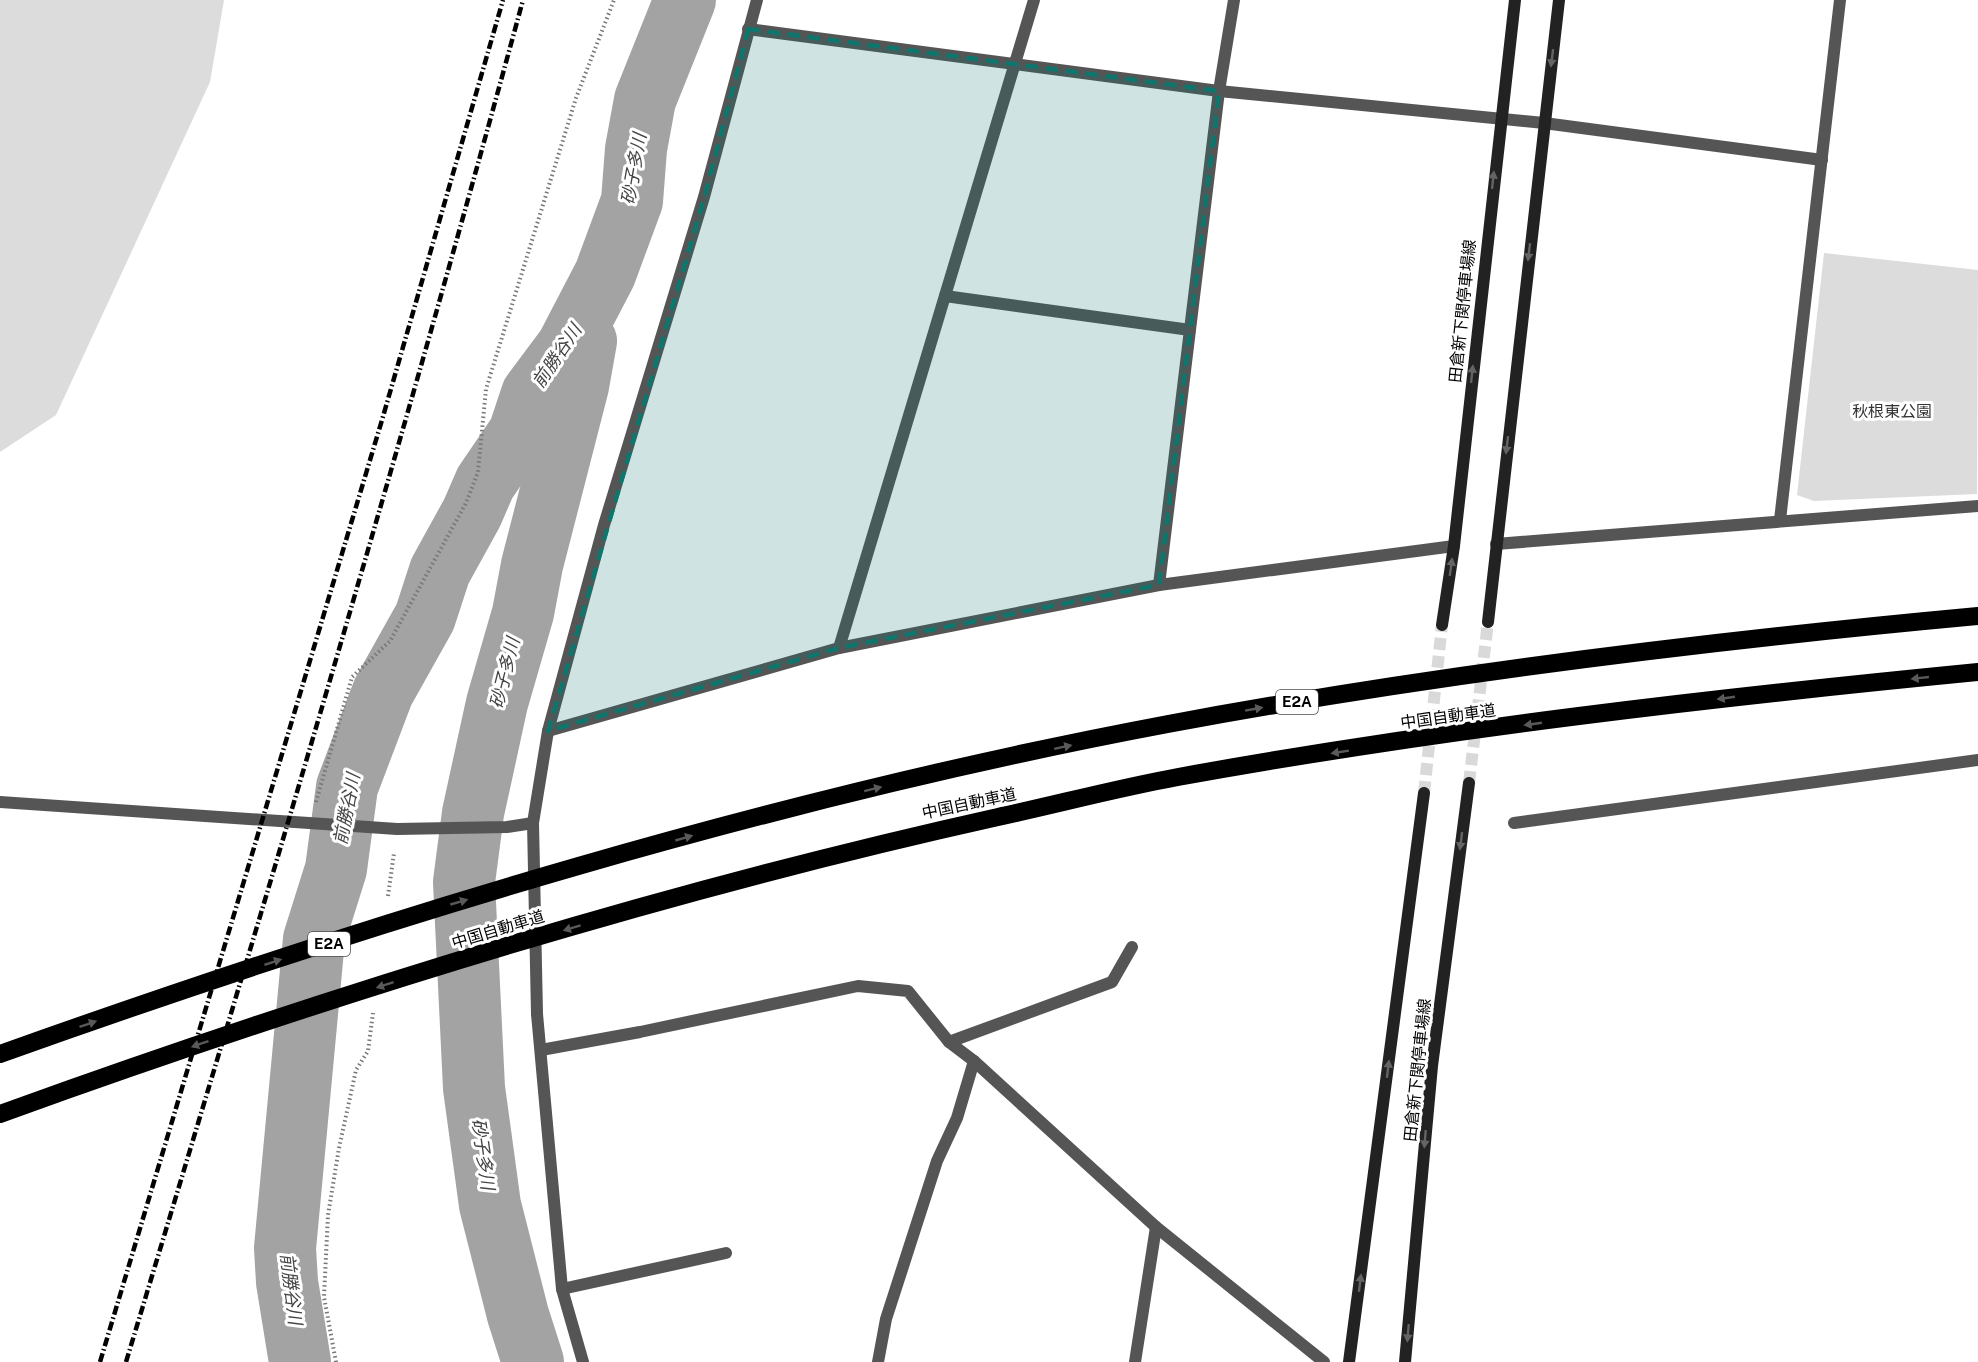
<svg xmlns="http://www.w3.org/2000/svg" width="1978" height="1362" font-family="'Public Sans','Noto Sans JP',sans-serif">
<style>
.green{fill:#dcdcdc}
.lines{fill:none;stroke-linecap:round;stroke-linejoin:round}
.river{stroke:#a3a3a3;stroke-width:62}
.secondary-tunnel{stroke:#d9d9d9;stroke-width:12;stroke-dasharray:12 6;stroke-linecap:butt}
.path{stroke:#777;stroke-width:4;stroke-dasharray:1.5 3;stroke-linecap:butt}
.minor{stroke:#555;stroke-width:12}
.tertiary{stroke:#555;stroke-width:12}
.secondary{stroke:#222;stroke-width:12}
.motorway{stroke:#000;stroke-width:18}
.rail{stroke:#000;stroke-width:4.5;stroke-dasharray:9 3 1.5 3;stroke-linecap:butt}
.oneway{fill:#646464}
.oneway2{fill:#595959}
.marked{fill:#0f766e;fill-opacity:0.2;stroke:#0f766e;stroke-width:4.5;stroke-dasharray:12 8;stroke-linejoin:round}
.labels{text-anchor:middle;stroke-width:6;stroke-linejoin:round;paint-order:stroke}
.shield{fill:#fff;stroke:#4c4c4c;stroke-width:1.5}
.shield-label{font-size:15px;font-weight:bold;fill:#000}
.street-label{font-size:16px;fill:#000;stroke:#fff}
.park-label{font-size:16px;fill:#333;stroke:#fff}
.water-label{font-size:18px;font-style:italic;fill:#444;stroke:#fff}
</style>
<rect width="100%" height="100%" fill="#fff"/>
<g class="green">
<path d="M 0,0 L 224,0 L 210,82 L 56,415 L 0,452 Z"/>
<path d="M 1824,253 L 1978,270 L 1977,494 L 1814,501 L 1797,495 Z"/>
</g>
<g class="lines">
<g class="river">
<path d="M 300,1362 L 287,1282 L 285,1248 L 314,939 L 336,869 L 347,787 L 383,692 L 425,617 L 440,571 L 472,513 L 485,483 L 519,433 L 532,394 L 567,347 L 605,274 L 632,201 L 636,149 L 645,100 L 685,0"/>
<path d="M 533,1362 L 518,1315 L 490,1205 L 474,1088 L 464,882 L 473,813 L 497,703 L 523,613 L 532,565 L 578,386 L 586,341"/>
</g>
<g class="secondary-tunnel">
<path d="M 1469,783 L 1488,622"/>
<path d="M 1424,793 L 1442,625"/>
</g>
<g class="path">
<path d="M 316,802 L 352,677 L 390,641 L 466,503 L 478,472 L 486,389 L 576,98 L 614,0"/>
<path d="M 388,896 L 394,853"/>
<path d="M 336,1362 L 324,1297 L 328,1215 L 339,1148 L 356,1070 L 368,1051 L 373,1013"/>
</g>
<g class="minor">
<path d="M 748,29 L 1219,91 L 1544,123 L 1822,160"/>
<path d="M 945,296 L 1190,330"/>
<path d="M 1780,520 L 1840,0"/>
<path d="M 1496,544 L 1978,506"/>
<path d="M 1159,585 L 1219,91 L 1234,0"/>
<path d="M 839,648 L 1034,0"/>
<path d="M 548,731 L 839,648 L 1159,585 L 1454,546"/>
<path d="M 0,802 L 397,829 L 507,827 L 533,823"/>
<path d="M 1514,823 L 1978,760"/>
<path d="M 537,1014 L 533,823 L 548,731 L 604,525 L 704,197 L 757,0"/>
<path d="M 949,1042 L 1112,982 L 1132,947"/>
<path d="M 541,1050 L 640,1032 L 858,986 L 908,991 L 949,1042 L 974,1061 L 1156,1227 L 1324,1362"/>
<path d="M 562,1289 L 726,1253"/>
<path d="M 878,1362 L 886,1319 L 937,1161 L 957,1118 L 974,1061"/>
<path d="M 1135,1362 L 1156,1227"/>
</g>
<path class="tertiary" d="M 537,1014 L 562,1289 L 583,1362"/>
<g class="secondary">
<path d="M 1488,622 L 1559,0"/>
<path d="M 1442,625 L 1454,546 L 1515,0"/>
<path d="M 1349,1362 L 1424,793"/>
<path d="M 1405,1362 L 1432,1066 L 1469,783"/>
</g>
<g class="motorway">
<path d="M 0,1054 C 378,919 774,798 1168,724 C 1436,674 1707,641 1978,616"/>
<path d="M 0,1114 C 326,996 660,892 998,817 C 1058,804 1118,788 1178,777 C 1442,729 1711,698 1978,672"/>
</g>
<g class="rail">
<path d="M 100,1362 L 382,420 L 503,0"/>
<path d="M 126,1362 C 263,909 399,456 523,0"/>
</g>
</g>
<defs><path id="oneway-solid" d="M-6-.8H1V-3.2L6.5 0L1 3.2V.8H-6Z" transform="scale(1.5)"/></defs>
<g class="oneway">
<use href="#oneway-solid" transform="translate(1552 58) rotate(97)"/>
<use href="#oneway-solid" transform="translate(1493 180) rotate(-84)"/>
<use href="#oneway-solid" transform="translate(1529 252) rotate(97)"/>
<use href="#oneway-solid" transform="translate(1472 374) rotate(-84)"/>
<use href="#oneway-solid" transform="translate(1507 445) rotate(97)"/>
<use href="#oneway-solid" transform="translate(1451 567) rotate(-82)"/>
<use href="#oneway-solid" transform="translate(1461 841) rotate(97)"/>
<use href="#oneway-solid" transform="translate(1388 1069) rotate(-83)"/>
<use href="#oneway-solid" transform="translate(1425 1139) rotate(95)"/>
<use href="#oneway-solid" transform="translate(1360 1283) rotate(-83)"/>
<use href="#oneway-solid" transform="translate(1408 1333) rotate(95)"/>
</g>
<g class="oneway2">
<use href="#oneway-solid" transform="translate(1920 678) rotate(174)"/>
<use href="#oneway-solid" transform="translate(1726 698) rotate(172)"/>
<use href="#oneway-solid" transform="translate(1254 709) rotate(-10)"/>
<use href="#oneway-solid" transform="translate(1533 724) rotate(172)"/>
<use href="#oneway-solid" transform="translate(1063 747) rotate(-12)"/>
<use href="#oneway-solid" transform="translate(1340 752) rotate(171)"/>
<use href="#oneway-solid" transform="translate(873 789) rotate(-14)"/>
<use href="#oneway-solid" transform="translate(684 838) rotate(-16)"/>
<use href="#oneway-solid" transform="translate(459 902) rotate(-16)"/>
<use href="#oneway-solid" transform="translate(572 928) rotate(163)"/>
<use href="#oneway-solid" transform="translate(273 962) rotate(-18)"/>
<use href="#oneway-solid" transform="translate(385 985) rotate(162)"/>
<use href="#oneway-solid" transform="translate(88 1024) rotate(-19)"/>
<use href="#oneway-solid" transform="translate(200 1044) rotate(161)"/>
</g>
<path class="marked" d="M 748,29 L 1219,91 L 1159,585 L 839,648 L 548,731 L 704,197 Z"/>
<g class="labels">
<g class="shield">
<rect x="1276" y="690" width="42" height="24" rx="4.5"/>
<rect x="308" y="932" width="42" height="24" rx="4.5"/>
</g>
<g class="shield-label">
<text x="1297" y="707">E2A</text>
<text x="329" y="949">E2A</text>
</g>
<g class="street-label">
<text transform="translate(1462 311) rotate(-84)" y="6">田倉新下関停車場線</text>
<text transform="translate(1448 716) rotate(-8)" y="6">中国自動車道</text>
<text transform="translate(969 803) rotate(-12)" y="6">中国自動車道</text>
<text transform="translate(498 929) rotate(-17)" y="6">中国自動車道</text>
<text transform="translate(1417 1070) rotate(-84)" y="6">田倉新下関停車場線</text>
</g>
<g class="park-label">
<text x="1892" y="417">秋根東公園</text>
</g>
<g class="water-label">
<text transform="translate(634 169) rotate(-80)" y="6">砂子多川</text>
<text transform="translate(557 356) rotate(-56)" y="6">前勝谷川</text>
<text transform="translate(505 673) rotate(-76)" y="6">砂子多川</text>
<text transform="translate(347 809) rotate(-79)" y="6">前勝谷川</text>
<text transform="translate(483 1154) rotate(82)" y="6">砂子多川</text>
<text transform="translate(291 1289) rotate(83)" y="6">前勝谷川</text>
</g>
</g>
</svg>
